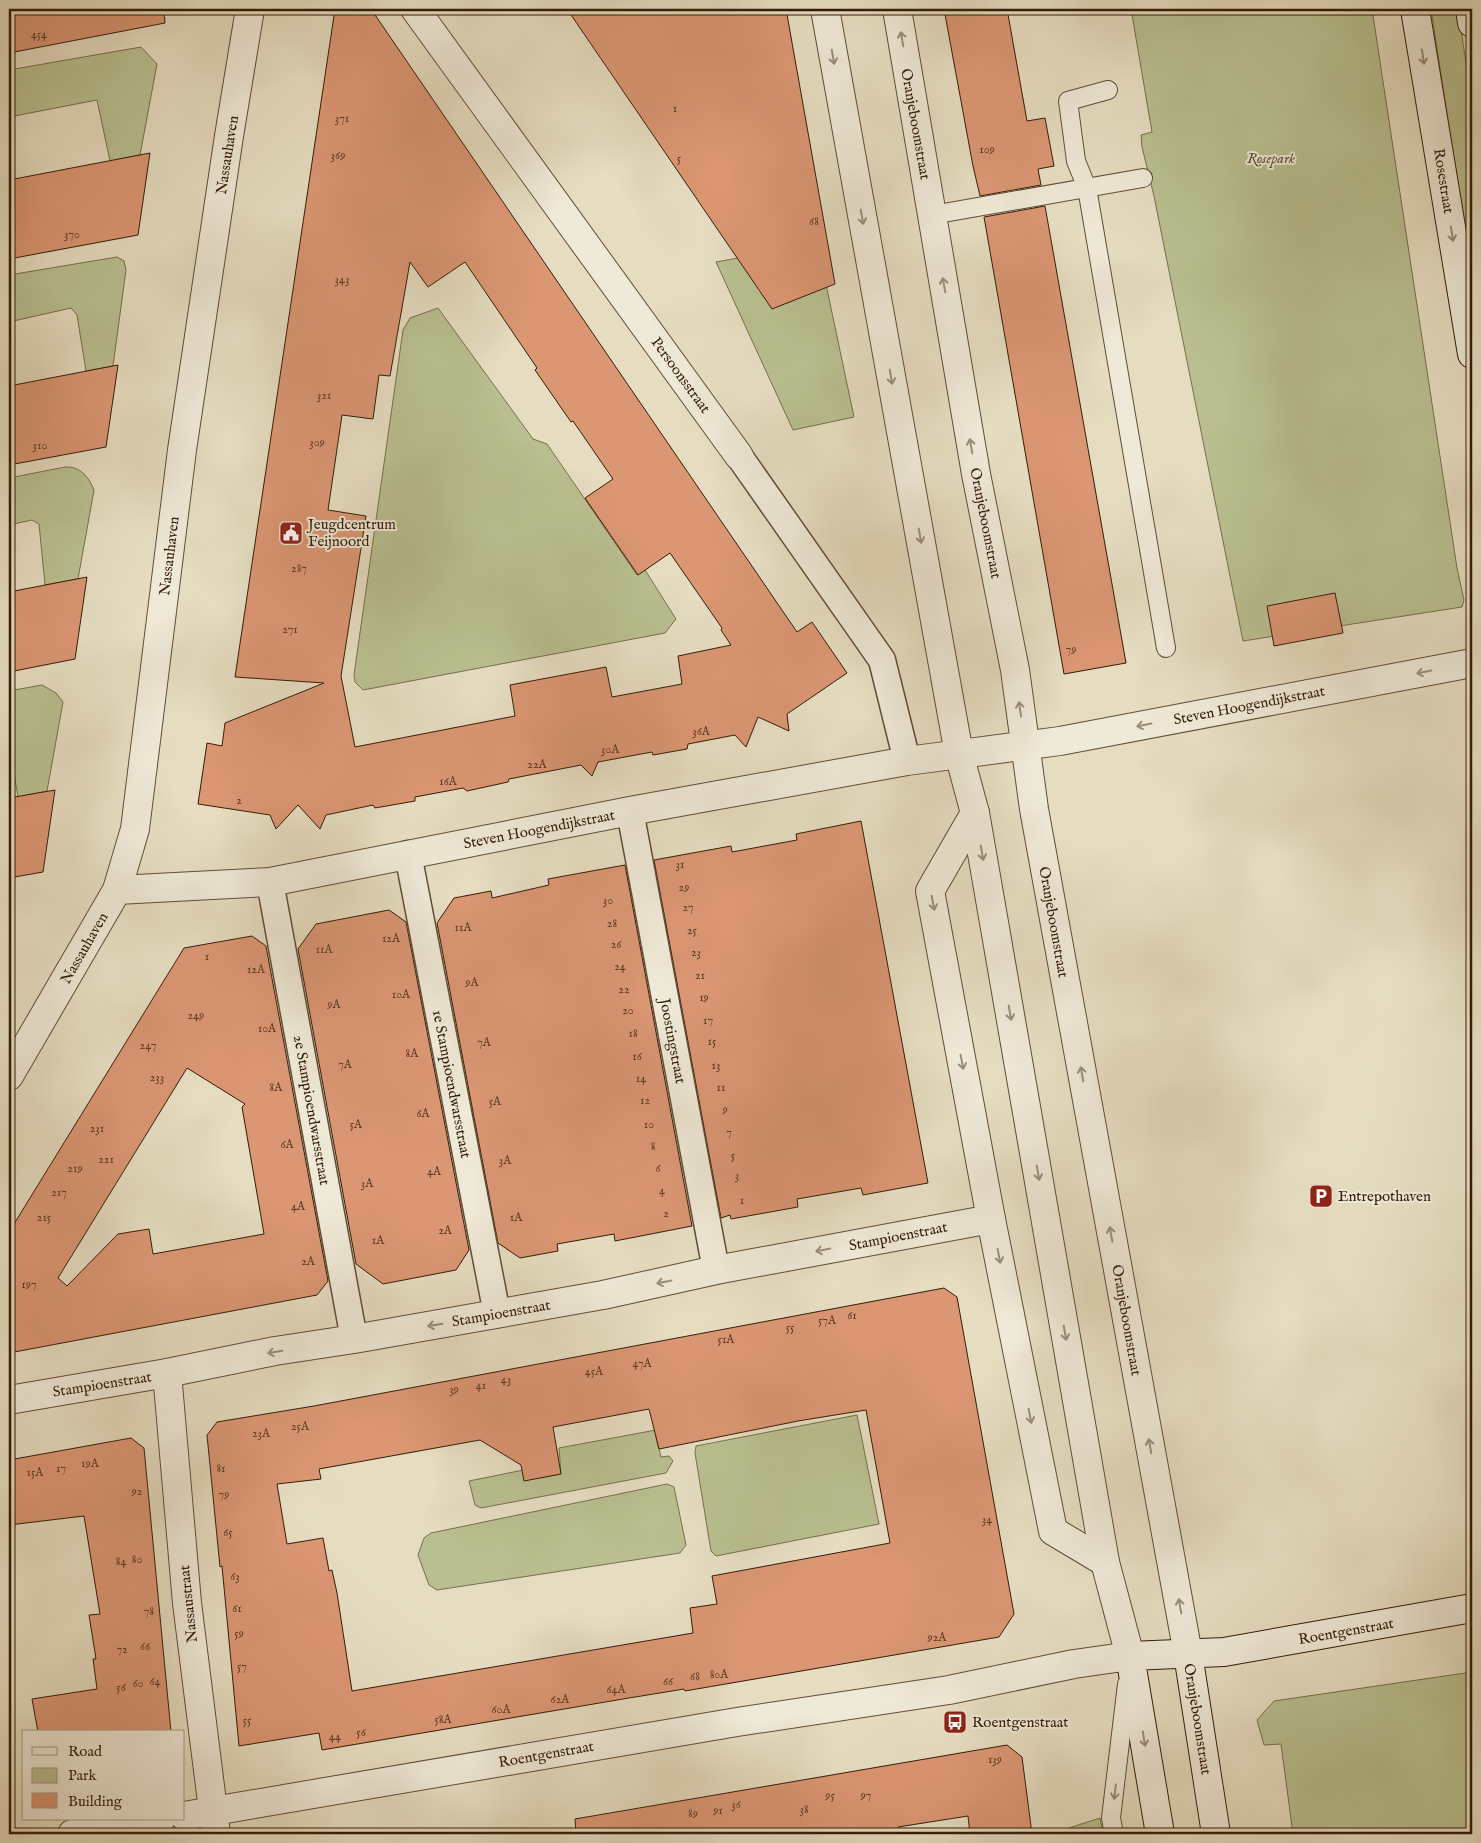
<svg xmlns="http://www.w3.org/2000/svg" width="1481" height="1843" font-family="'IM FELL English',serif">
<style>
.green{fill:#b9bf90;stroke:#766e4c}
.building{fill:#db9673;stroke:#331c07;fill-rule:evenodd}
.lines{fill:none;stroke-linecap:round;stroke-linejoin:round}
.service-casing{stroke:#604c36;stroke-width:20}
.pedestrian-casing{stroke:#604c36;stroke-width:29}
.minor-casing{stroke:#604c36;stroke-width:30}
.secondary-casing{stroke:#331c07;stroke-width:30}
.service{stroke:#efe9d7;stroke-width:18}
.pedestrian{stroke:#efe9d7;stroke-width:26}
.minor{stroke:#efe9d7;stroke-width:28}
.secondary{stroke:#efe9d7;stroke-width:28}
.oneway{stroke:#9a8d79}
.labels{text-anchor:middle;stroke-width:4;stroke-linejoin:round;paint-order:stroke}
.number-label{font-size:12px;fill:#5d3a22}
.street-label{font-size:15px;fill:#331c07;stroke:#efe9d7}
.park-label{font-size:15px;font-style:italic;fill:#5b4d30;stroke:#efe9d7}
.poi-label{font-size:15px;fill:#331c07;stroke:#efe9d7;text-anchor:start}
</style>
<rect width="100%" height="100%" fill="#e6ddc1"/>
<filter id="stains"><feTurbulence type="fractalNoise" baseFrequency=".004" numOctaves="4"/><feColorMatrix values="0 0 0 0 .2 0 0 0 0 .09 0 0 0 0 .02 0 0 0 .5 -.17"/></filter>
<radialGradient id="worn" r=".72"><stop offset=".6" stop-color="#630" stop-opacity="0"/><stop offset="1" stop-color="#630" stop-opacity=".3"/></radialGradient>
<g class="green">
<path d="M 1131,9 L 1372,9 L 1457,568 L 1464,600 L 1462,607 L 1243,641 L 1154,196 L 1142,147 L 1141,135 L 1152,132 Z"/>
<path d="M 1431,9 L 1458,9 L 1472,104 L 1472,278 Z"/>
<path d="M 141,47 L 157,64 L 140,155 L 110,161 L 97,100 L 9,117 L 9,70 Z"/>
<path d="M 812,218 L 854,417 L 793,430 L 716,262 L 771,252 Z"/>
<path d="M 117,257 L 124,261 L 126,270 L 113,366 L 86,371 L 77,315 L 71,308 L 9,322 L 9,275 Z"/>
<path d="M 438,308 L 533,439 L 547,444 L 637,575 L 645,570 L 676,619 L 665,633 L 363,690 L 355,682 L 354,675 L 403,330 L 410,318 Z"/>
<path d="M 65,467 C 80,466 89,477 94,490 L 78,579 L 45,585 L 39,524 L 32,520 L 9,525 L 9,478 Z"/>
<path d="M 42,685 L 56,693 L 63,702 L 47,791 L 18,797 L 9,744 L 9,691 Z"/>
<path d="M 857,1415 L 879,1524 L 716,1556 L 711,1551 L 695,1453 L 696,1446 Z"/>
<path d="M 656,1430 L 656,1437 L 661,1457 L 669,1456 L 673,1461 L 666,1473 L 481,1508 L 475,1505 L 469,1481 L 543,1466 L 545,1477 L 561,1474 L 559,1448 Z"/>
<path d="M 667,1484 L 674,1487 L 686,1545 L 680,1553 L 437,1590 L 429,1585 L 418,1555 L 424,1538 L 431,1533 Z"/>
<path d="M 1472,1672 L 1472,1834 L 1293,1834 L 1281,1744 L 1264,1745 L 1257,1720 L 1274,1701 Z"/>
<path d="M 1100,1818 L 1103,1834 L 1070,1834 L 1069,1828 Z"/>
</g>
<g class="building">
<path d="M 9,9 L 164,9 L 165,23 L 9,53 Z"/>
<path d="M 335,9 L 371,9 L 797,632 L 812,622 L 847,673 L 787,714 L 789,731 L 758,717 L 746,747 L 735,735 L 688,744 L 687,749 L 653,755 L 652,752 L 598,762 L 592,776 L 581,765 L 509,779 L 508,782 L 467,791 L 463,788 L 415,797 L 415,801 L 375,808 L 373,805 L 326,815 L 320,829 L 298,805 L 276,829 L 270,815 L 198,804 L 207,743 L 222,746 L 225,723 L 324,683 L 235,677 ZM 410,262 L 428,287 L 465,262 L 537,368 L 535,370 L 571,422 L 573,421 L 613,479 L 585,498 L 638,575 L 670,553 L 722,628 L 721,630 L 731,645 L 678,656 L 682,684 L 612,697 L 606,667 L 510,685 L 515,716 L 355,747 L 341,676 L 366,516 L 328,510 L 342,415 L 373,419 L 379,375 L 390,376 Z"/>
<path d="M 567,9 L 786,9 L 835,284 L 772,309 Z"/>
<path d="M 944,9 L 1007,9 L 1027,121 L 1045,118 L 1054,166 L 1038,169 L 1041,185 L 980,196 L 973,166 Z"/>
<path d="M 150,153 L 138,235 L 9,259 L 9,180 Z"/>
<path d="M 1045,206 L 1126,663 L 1064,674 L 984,217 Z"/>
<path d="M 118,365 L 106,447 L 9,465 L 9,386 Z"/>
<path d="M 87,577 L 75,659 L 9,672 L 9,592 Z"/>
<path d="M 1335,593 L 1343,633 L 1274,646 L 1267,606 Z"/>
<path d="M 55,790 L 43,872 L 9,878 L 9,798 Z"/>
<path d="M 861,821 L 928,1183 L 863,1195 L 861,1188 L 797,1199 L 798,1207 L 731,1219 L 730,1215 L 721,1218 L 654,860 L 731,846 L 732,852 L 797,840 L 796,834 Z"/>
<path d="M 625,865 L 692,1226 L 615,1241 L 614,1234 L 557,1244 L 558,1251 L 520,1258 L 498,1243 L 437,923 L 454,898 L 491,891 L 492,898 L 549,885 L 548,879 Z"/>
<path d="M 389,910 L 406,922 L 469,1250 L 456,1270 L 383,1284 L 356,1264 L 298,949 L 316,924 Z"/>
<path d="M 252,936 L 266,946 L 328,1281 L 317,1295 L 9,1353 L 9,1232 L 184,948 ZM 187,1068 L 245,1104 L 242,1107 L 264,1234 L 153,1254 L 149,1229 L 118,1234 L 67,1286 L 58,1278 Z"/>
<path d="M 944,1288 L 957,1297 L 1014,1614 L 999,1637 L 685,1691 L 684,1689 L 629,1698 L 322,1750 L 319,1733 L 239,1746 L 222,1566 L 220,1567 L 207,1435 L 217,1422 L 314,1406 ZM 649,1409 L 659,1449 L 798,1421 L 866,1410 L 890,1543 L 712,1576 L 717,1604 L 690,1608 L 693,1633 L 352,1691 L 337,1593 L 332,1570 L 329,1571 L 323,1538 L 287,1544 L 277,1484 L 321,1479 L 319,1469 L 480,1440 L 521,1465 L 524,1481 L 561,1474 L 553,1427 Z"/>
<path d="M 131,1438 L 144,1448 L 171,1732 L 38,1732 L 32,1699 L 97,1689 L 93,1659 L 96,1659 L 89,1615 L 100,1614 L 84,1516 L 9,1525 L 9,1460 Z"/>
<path d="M 1007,1745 L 1022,1757 L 1032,1834 L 970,1834 L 968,1816 L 898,1827 L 900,1834 L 576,1834 L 575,1819 Z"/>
</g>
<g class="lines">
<g class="service-casing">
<g id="service">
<path d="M 1108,90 L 1068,101 L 1076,161 L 1087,188 L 1166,648"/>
<path d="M 932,215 L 1143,178"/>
<path d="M 1114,1834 L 1111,1818 L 1127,1684"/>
</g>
</g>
<g class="pedestrian-casing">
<g id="pedestrian">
<path d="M 739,456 L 882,660 L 907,761"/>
<path d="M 630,811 L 716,1270"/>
<path d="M 408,854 L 497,1314"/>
<path d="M 270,882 L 354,1339"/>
</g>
</g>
<g class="minor-casing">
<g id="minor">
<path d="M 415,9 L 739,456"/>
<path d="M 897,9 L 976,474 L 1015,670 L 1034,809 L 1188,1654"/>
<path d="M 975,813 L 930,891 L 991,1219 L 1053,1531 L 1105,1562"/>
<path d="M 117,890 L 270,882 L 630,811 L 907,761 L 1060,741 L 1472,663"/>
<path d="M 9,1076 L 117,890 L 135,829 L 182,450 L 229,136 L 250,9"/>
<path d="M 167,1373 L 187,1603 L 216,1834"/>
<path d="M 9,1400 L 167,1373 L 275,1351 L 354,1339 L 603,1295 L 716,1270 L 991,1219"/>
<path d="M 184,1816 L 737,1722 L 949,1690 L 1074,1664 L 1130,1656 L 1105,1562 L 975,813 L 959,754 L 825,9"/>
<path d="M 72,1834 L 161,1819"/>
</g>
</g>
<g class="secondary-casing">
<g id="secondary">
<path d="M 1415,9 L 1472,354"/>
<path d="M 1470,9 L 1472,23"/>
<path d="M 1188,1654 L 1216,1834"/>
<path d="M 1160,1834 L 1130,1656 L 1224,1652 L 1472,1608"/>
</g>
</g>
<use href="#service" class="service"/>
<use href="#pedestrian" class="pedestrian"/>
<use href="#minor" class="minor"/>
<use href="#secondary" class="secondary"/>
</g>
<defs><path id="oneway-shaft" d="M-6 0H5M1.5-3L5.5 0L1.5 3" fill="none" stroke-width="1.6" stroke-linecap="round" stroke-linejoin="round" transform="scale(1.25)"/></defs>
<g class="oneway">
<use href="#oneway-shaft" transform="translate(902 39) rotate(-100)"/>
<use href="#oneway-shaft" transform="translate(833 57) rotate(80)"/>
<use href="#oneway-shaft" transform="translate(1423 57) rotate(81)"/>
<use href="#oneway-shaft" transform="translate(862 217) rotate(80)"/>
<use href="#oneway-shaft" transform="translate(1452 234) rotate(81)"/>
<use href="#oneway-shaft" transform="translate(944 285) rotate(-100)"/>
<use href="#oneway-shaft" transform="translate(891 377) rotate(80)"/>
<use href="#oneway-shaft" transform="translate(971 446) rotate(-100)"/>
<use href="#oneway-shaft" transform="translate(920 536) rotate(80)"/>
<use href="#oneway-shaft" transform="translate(1424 672) rotate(169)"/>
<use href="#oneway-shaft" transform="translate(1020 709) rotate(-98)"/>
<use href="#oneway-shaft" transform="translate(1144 725) rotate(169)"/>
<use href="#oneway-shaft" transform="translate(982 853) rotate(80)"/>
<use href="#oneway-shaft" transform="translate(933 903) rotate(79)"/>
<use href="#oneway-shaft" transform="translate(1010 1013) rotate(80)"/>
<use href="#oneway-shaft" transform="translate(962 1062) rotate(79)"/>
<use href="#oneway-shaft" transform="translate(1082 1074) rotate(-100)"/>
<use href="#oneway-shaft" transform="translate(1038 1173) rotate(80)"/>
<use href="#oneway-shaft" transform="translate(1111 1234) rotate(-100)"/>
<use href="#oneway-shaft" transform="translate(823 1250) rotate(169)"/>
<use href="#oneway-shaft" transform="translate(999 1256) rotate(79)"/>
<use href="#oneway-shaft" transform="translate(664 1282) rotate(168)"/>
<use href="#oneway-shaft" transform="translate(435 1325) rotate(170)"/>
<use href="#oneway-shaft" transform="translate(1065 1333) rotate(80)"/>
<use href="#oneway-shaft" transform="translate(275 1352) rotate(170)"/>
<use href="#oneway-shaft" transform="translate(1030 1416) rotate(79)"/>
<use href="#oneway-shaft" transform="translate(1150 1446) rotate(-100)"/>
<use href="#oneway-shaft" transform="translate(1180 1606) rotate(-100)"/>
<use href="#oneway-shaft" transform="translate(1144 1739) rotate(81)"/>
<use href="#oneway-shaft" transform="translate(1115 1792) rotate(97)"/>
</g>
<defs>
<g id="civic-square" transform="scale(1.25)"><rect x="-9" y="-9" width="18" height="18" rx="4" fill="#8f2418" stroke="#efe9d7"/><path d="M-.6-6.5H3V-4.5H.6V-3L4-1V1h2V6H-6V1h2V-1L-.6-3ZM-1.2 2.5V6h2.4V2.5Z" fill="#fff"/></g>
<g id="parking-square" transform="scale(1.25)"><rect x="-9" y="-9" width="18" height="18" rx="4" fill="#8f2418" stroke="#efe9d7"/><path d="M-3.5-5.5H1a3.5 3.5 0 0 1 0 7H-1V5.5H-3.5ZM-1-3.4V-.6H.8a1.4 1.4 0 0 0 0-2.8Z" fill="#fff"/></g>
<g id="bus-square" transform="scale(1.25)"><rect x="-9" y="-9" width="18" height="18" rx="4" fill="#8f2418" stroke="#efe9d7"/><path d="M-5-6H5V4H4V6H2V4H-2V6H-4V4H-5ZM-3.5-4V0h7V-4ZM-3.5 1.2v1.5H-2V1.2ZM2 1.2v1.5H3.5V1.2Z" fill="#fff"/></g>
</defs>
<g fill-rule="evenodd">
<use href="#civic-square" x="291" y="533"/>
<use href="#parking-square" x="1321" y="1196"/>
<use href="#bus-square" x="955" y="1722"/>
</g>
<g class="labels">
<g class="number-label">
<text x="39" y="38">454</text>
<text x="675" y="112">1</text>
<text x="342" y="122">371</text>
<text x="987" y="153">109</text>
<text x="338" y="159">369</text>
<text x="679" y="162">5</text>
<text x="814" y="225">68</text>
<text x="72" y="238">370</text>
<text x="342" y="283">343</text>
<text x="324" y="399">321</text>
<text x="317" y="446">309</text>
<text x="40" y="449">310</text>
<text x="299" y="572">287</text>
<text x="290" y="633">271</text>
<text x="1071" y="653">79</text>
<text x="701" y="735">36A</text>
<text x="610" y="753">30A</text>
<text x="537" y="768">22A</text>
<text x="448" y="785">16A</text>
<text x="239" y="804">2</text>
<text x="680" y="868">31</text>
<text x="684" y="891">29</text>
<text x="608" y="904">30</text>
<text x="688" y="911">27</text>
<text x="612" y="927">28</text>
<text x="463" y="931">11A</text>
<text x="692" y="934">25</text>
<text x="391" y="942">12A</text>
<text x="616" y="948">26</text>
<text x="324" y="953">11A</text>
<text x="696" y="956">23</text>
<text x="207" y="960">1</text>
<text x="620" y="970">24</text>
<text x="256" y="973">12A</text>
<text x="700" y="979">21</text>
<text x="472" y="986">9A</text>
<text x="624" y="993">22</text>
<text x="401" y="998">10A</text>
<text x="704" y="1001">19</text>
<text x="334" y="1008">9A</text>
<text x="628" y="1014">20</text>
<text x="196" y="1019">249</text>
<text x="708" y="1024">17</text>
<text x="267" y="1032">10A</text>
<text x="633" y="1037">18</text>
<text x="712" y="1045">15</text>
<text x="484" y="1046">7A</text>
<text x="148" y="1049">247</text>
<text x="412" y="1057">8A</text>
<text x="637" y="1060">16</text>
<text x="345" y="1068">7A</text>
<text x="716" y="1069">13</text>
<text x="157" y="1081">233</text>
<text x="641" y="1082">14</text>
<text x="276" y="1091">8A</text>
<text x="721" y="1091">11</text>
<text x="645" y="1104">12</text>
<text x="495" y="1105">5A</text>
<text x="725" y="1113">9</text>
<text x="423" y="1117">6A</text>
<text x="356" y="1128">5A</text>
<text x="649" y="1128">10</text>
<text x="97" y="1132">231</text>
<text x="729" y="1136">7</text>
<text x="287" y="1148">6A</text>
<text x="653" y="1150">8</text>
<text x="733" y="1159">5</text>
<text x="106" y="1163">221</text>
<text x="505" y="1164">3A</text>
<text x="75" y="1172">219</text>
<text x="658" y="1172">6</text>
<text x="434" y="1175">4A</text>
<text x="737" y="1179">3</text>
<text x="367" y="1187">3A</text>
<text x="662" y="1194">4</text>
<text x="59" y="1196">217</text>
<text x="742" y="1204">1</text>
<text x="298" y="1210">4A</text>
<text x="666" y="1217">2</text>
<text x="44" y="1221">215</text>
<text x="516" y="1221">1A</text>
<text x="445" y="1234">2A</text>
<text x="378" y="1244">1A</text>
<text x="308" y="1265">2A</text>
<text x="29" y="1288">197</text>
<text x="852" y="1319">61</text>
<text x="827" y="1324">57A</text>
<text x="790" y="1331">55</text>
<text x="726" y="1343">51A</text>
<text x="642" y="1367">47A</text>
<text x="594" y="1375">45A</text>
<text x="506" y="1383">43</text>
<text x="481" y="1389">41</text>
<text x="454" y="1393">39</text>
<text x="300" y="1430">25A</text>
<text x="261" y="1437">23A</text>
<text x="90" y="1467">19A</text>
<text x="61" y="1472">17</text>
<text x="221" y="1472">81</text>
<text x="35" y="1476">15A</text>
<text x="137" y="1495">92</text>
<text x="224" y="1498">79</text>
<text x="987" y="1523">34</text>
<text x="228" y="1536">65</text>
<text x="137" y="1563">80</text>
<text x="121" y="1565">84</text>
<text x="235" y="1580">63</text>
<text x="237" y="1612">61</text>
<text x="149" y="1615">78</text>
<text x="239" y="1637">59</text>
<text x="937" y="1641">92A</text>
<text x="145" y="1650">66</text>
<text x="122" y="1653">72</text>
<text x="242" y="1670">57</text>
<text x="719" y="1678">80A</text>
<text x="695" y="1680">68</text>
<text x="155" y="1685">64</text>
<text x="668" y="1685">66</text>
<text x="138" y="1687">60</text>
<text x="121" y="1691">56</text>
<text x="616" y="1693">64A</text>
<text x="560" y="1703">62A</text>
<text x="501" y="1713">60A</text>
<text x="443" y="1723">58A</text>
<text x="247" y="1724">55</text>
<text x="361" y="1736">56</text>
<text x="335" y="1740">44</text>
<text x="995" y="1763">139</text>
<text x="830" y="1799">95</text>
<text x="866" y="1799">97</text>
<text x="736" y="1808">36</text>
<text x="804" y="1813">38</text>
<text x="718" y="1814">91</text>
<text x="693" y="1817">89</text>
</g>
<g class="street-label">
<text transform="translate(916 124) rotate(80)" y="5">Oranjeboomstraat</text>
<text transform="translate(227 155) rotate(-81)" y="5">Nassauhaven</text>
<text transform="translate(1444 181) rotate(81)" y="5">Rosestraat</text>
<text transform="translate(681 375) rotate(54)" y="5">Persoonsstraat</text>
<text transform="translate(986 523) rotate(79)" y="5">Oranjeboomstraat</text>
<text transform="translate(169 556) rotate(-83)" y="5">Nassauhaven</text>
<text transform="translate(1249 705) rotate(-11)" y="5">Steven Hoogendijkstraat</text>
<text transform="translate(539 829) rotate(-11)" y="5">Steven Hoogendijkstraat</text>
<text transform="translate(1054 922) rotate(80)" y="5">Oranjeboomstraat</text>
<text transform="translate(84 948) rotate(-60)" y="5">Nassauhaven</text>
<text transform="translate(673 1041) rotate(79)" y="5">Joostingstraat</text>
<text transform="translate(452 1084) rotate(79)" y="5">1e Stampioendwarsstraat</text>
<text transform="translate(312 1110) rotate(80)" y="5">2e Stampioendwarsstraat</text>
<text transform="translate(898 1236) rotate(-11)" y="5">Stampioenstraat</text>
<text transform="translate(501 1313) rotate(-10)" y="5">Stampioenstraat</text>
<text transform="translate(1127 1320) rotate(80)" y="5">Oranjeboomstraat</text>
<text transform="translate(102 1384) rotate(-9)" y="5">Stampioenstraat</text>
<text transform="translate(188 1604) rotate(-96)" y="5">Nassaustraat</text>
<text transform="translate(1346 1631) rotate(-10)" y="5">Roentgenstraat</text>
<text transform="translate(1198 1719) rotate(81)" y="5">Oranjeboomstraat</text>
<text transform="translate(546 1754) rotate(-10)" y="5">Roentgenstraat</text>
</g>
<g class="park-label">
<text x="1271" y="163">Rosepark</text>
</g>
<g class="poi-label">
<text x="308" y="529">Jeugdcentrum<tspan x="308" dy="17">Feijnoord</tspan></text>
<text x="1338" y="1201">Entrepothaven</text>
<text x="972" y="1727">Roentgenstraat</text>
</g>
</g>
<rect width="1481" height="1843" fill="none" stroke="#e6ddc1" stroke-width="30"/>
<rect x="10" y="10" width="1461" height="1823" fill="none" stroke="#331c07" stroke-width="2.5"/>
<rect x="15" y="15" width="1451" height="1813" fill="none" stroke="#331c07"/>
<rect x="22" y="1730" width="162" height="90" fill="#efe9d7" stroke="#a49784"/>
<rect x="32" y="1747" width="25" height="8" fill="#efe9d7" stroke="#a49784"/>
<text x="68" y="1756" font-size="15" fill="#331c07">Road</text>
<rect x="32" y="1768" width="25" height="15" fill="#b9bf90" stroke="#a49784"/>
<text x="68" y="1780" font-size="15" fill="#331c07">Park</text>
<rect x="32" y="1793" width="25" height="15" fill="#db9673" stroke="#a49784"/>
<text x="68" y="1806" font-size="15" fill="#331c07">Building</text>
<rect width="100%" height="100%" filter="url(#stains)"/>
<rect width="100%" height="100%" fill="url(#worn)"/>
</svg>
